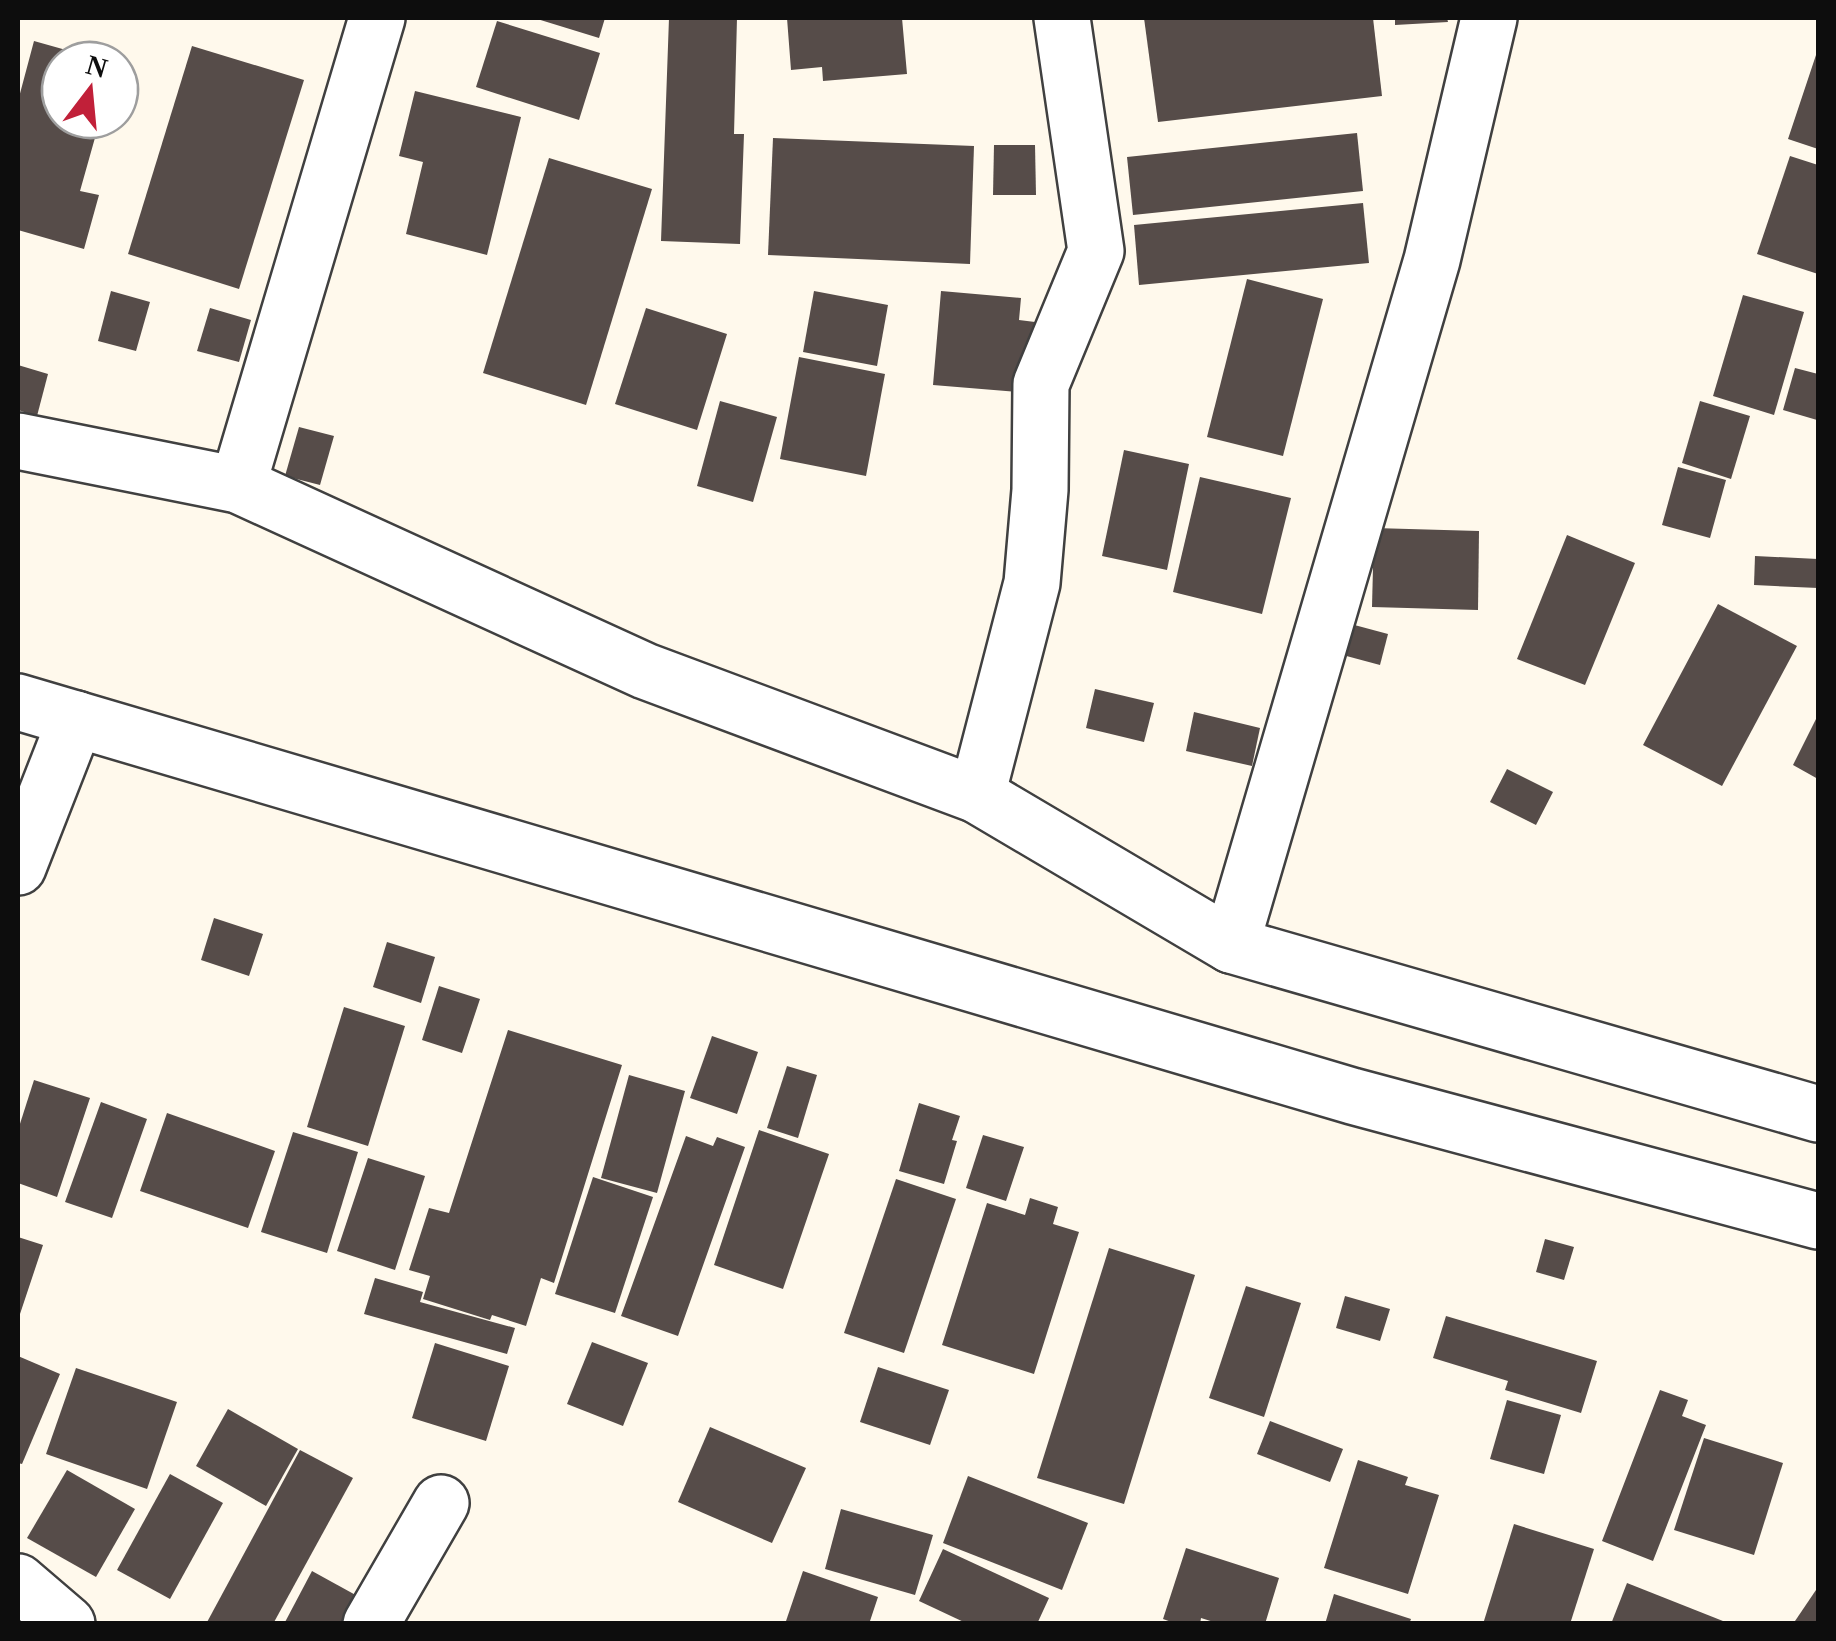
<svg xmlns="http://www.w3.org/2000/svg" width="1836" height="1641" font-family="Georgia,serif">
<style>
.building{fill:#564c49}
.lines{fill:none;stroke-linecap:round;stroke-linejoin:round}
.minor-casing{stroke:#404040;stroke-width:60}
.tertiary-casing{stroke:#404040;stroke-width:60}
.minor{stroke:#fff;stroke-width:55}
.tertiary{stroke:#fff;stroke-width:55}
</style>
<rect width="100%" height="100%" fill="#fff9ec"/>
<g class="building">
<path d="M 534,18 L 605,18 L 599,38 Z"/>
<path d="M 669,18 L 737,18 L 734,134 L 744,134 L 740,244 L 661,241 Z"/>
<path d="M 787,18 L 902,18 L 907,74 L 823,81 L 822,67 L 791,70 Z"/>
<path d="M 1144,18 L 1373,18 L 1382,96 L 1158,122 Z"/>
<path d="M 1395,18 L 1447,18 L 1448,22 L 1395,25 Z"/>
<path d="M 497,21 L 600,53 L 579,120 L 476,87 Z"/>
<path d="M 34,41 L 98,59 L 60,60 L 60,120 L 100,120 L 80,191 L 99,195 L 84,249 L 18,230 L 18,101 Z"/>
<path d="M 192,46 L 304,80 L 239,289 L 128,254 Z"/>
<path d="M 1818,49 L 1818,149 L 1788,139 Z"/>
<path d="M 415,91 L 521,117 L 487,255 L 406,234 L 423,162 L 399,156 Z"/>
<path d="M 1357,133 L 1363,191 L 1133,215 L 1127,157 Z"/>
<path d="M 773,138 L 974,146 L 970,264 L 768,255 Z"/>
<path d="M 994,145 L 1035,145 L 1036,195 L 993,195 Z"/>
<path d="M 1790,156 L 1818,165 L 1818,274 L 1757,254 Z"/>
<path d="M 549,158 L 652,189 L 586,405 L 483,373 Z"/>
<path d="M 1363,203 L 1369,263 L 1139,285 L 1134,225 Z"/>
<path d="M 1247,279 L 1323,299 L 1283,456 L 1207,437 Z"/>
<path d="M 111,291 L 150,302 L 136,351 L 98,341 Z"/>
<path d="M 814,291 L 888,305 L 877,366 L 803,352 Z"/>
<path d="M 941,291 L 1021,298 L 1019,320 L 1035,322 L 1029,393 L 933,385 Z"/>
<path d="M 1743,295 L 1804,312 L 1774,415 L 1713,396 Z"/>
<path d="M 210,308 L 251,320 L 239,362 L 197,351 Z"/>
<path d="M 646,308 L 727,334 L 697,430 L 615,404 Z"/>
<path d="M 799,357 L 885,374 L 866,476 L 780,459 Z"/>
<path d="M 18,365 L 48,374 L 37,416 L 18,410 Z"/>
<path d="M 1795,368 L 1818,374 L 1817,420 L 1783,410 Z"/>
<path d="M 720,401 L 777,417 L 753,502 L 697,486 Z"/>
<path d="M 1700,401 L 1750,416 L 1731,479 L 1682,463 Z"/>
<path d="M 299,427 L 334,436 L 320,485 L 285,476 Z"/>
<path d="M 1124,450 L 1189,464 L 1167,570 L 1102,556 Z"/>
<path d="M 1678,467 L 1726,480 L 1710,538 L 1662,525 Z"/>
<path d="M 1200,477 L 1291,498 L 1262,614 L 1173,592 Z"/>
<path d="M 1374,528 L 1479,531 L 1478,610 L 1372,607 Z"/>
<path d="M 1567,535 L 1635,563 L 1585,685 L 1517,659 Z"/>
<path d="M 1755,556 L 1818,559 L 1818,588 L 1754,585 Z"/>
<path d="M 1718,604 L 1797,646 L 1722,786 L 1643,745 Z"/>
<path d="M 1347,623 L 1388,634 L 1380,665 L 1339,654 Z"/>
<path d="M 1095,689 L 1154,703 L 1144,742 L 1086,728 Z"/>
<path d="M 1194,712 L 1260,728 L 1252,766 L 1186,751 Z"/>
<path d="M 1818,715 L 1818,779 L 1793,765 Z"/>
<path d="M 1507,769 L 1553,792 L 1536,825 L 1490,802 Z"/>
<path d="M 214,918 L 263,934 L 249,976 L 201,960 Z"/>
<path d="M 387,942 L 435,957 L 421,1003 L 373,987 Z"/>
<path d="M 439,986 L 480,999 L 462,1053 L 422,1040 Z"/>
<path d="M 344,1007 L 405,1026 L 368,1146 L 307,1127 Z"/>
<path d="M 508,1030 L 622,1065 L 554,1283 L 541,1278 L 526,1326 L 492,1315 L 490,1320 L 423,1299 L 430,1276 L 409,1270 L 429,1208 L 449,1213 Z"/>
<path d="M 712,1036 L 758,1052 L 737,1114 L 690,1098 Z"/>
<path d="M 787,1066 L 817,1075 L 798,1138 L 767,1128 Z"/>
<path d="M 629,1075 L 685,1091 L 657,1193 L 601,1178 Z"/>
<path d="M 34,1080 L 90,1098 L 57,1197 L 18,1183 L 18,1130 Z"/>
<path d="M 101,1102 L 147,1119 L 112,1218 L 65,1202 Z"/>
<path d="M 919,1103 L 960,1116 L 952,1140 L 957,1141 L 944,1184 L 899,1171 Z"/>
<path d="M 167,1113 L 275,1151 L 248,1228 L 140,1191 Z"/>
<path d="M 759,1130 L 829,1154 L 783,1289 L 714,1265 Z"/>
<path d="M 293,1132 L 358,1152 L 327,1253 L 261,1232 Z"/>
<path d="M 983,1135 L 1024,1147 L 1006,1201 L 966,1188 Z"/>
<path d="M 686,1136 L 713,1146 L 717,1137 L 745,1147 L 678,1336 L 621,1316 Z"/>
<path d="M 368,1158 L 425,1176 L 395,1270 L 337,1251 Z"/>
<path d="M 593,1177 L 653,1197 L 615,1313 L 555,1294 Z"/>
<path d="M 896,1179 L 956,1199 L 904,1353 L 844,1333 Z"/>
<path d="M 1030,1198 L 1058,1207 L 1053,1224 L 1079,1232 L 1034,1374 L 942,1345 L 987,1203 L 1025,1215 Z"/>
<path d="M 18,1237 L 43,1245 L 18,1320 Z"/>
<path d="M 1545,1239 L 1574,1247 L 1564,1280 L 1536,1272 Z"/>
<path d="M 1109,1248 L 1195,1275 L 1124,1504 L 1037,1478 Z"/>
<path d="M 375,1278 L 423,1292 L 420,1302 L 515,1328 L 507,1354 L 364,1314 Z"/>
<path d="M 1246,1286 L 1301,1303 L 1264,1417 L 1209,1398 Z"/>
<path d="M 1345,1296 L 1390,1309 L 1380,1341 L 1336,1328 Z"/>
<path d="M 1446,1316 L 1597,1361 L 1581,1413 L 1505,1390 L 1508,1381 L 1433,1358 Z"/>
<path d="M 592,1342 L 648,1363 L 623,1426 L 567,1404 Z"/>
<path d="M 435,1343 L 509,1366 L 486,1441 L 412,1418 Z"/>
<path d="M 18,1356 L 60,1374 L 22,1464 L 18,1463 Z"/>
<path d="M 878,1367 L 949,1390 L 930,1445 L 860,1422 Z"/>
<path d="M 76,1368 L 177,1402 L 147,1489 L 46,1454 Z"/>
<path d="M 1660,1390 L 1688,1400 L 1682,1416 L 1706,1425 L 1653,1561 L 1602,1541 Z"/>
<path d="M 1507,1400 L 1561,1415 L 1544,1474 L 1490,1459 Z"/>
<path d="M 228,1409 L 298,1449 L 266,1506 L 196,1466 Z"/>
<path d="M 1270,1421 L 1343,1449 L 1330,1482 L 1257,1454 Z"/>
<path d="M 710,1427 L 806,1468 L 772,1543 L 678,1502 Z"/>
<path d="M 1704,1438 L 1783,1463 L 1754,1555 L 1674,1530 Z"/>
<path d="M 300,1450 L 353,1478 L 273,1624 L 206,1624 Z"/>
<path d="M 1358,1460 L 1408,1477 L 1405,1485 L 1439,1495 L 1408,1594 L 1324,1568 Z"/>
<path d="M 67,1470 L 135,1509 L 96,1577 L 27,1538 Z"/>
<path d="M 170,1474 L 223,1503 L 170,1599 L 117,1570 Z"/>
<path d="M 968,1476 L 1088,1523 L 1062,1590 L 943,1543 Z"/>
<path d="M 841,1509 L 933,1535 L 915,1595 L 825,1569 Z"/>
<path d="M 1514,1524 L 1594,1549 L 1570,1624 L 1483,1624 Z"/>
<path d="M 1186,1548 L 1279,1578 L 1265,1624 L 1220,1624 L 1201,1618 L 1200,1624 L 1177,1624 L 1163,1619 Z"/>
<path d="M 943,1549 L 1049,1598 L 1037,1624 L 968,1624 L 919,1601 Z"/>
<path d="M 312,1571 L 361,1598 L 347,1624 L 284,1624 Z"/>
<path d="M 803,1571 L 878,1597 L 869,1624 L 785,1624 Z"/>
<path d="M 1627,1583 L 1728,1623 L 1728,1624 L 1611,1624 Z"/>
<path d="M 1818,1587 L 1818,1624 L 1793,1624 Z"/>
<path d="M 1334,1594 L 1411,1619 L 1409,1624 L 1325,1624 Z"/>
</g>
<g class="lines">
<g class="minor-casing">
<g id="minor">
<path d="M 238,485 L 377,18"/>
<path d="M 977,795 L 1032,583 L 1040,490 L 1041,384 L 1096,251 L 1062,18"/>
<path d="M 18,867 L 76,719"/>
<path d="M 1231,945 L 1432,260 L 1489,18"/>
<path d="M 18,1582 L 67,1624"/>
<path d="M 371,1624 L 441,1503"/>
</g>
</g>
<g class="tertiary-casing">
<g id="tertiary">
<path d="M 18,441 L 238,485 L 645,671 L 977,795 L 1231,945 L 1818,1114"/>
<path d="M 18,702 L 1352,1096 L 1818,1221"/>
</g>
</g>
<use href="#minor" class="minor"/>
<use href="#tertiary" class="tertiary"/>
</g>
<rect width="1836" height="1641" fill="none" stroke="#0d0d0d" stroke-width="40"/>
<g transform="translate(90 90) rotate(16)"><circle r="48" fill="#ffffff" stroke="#9e9e9e" stroke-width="2.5"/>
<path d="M0-8L18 38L0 25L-18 38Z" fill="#c12039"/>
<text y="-15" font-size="28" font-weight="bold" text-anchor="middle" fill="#0d0d0d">N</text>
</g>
</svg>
